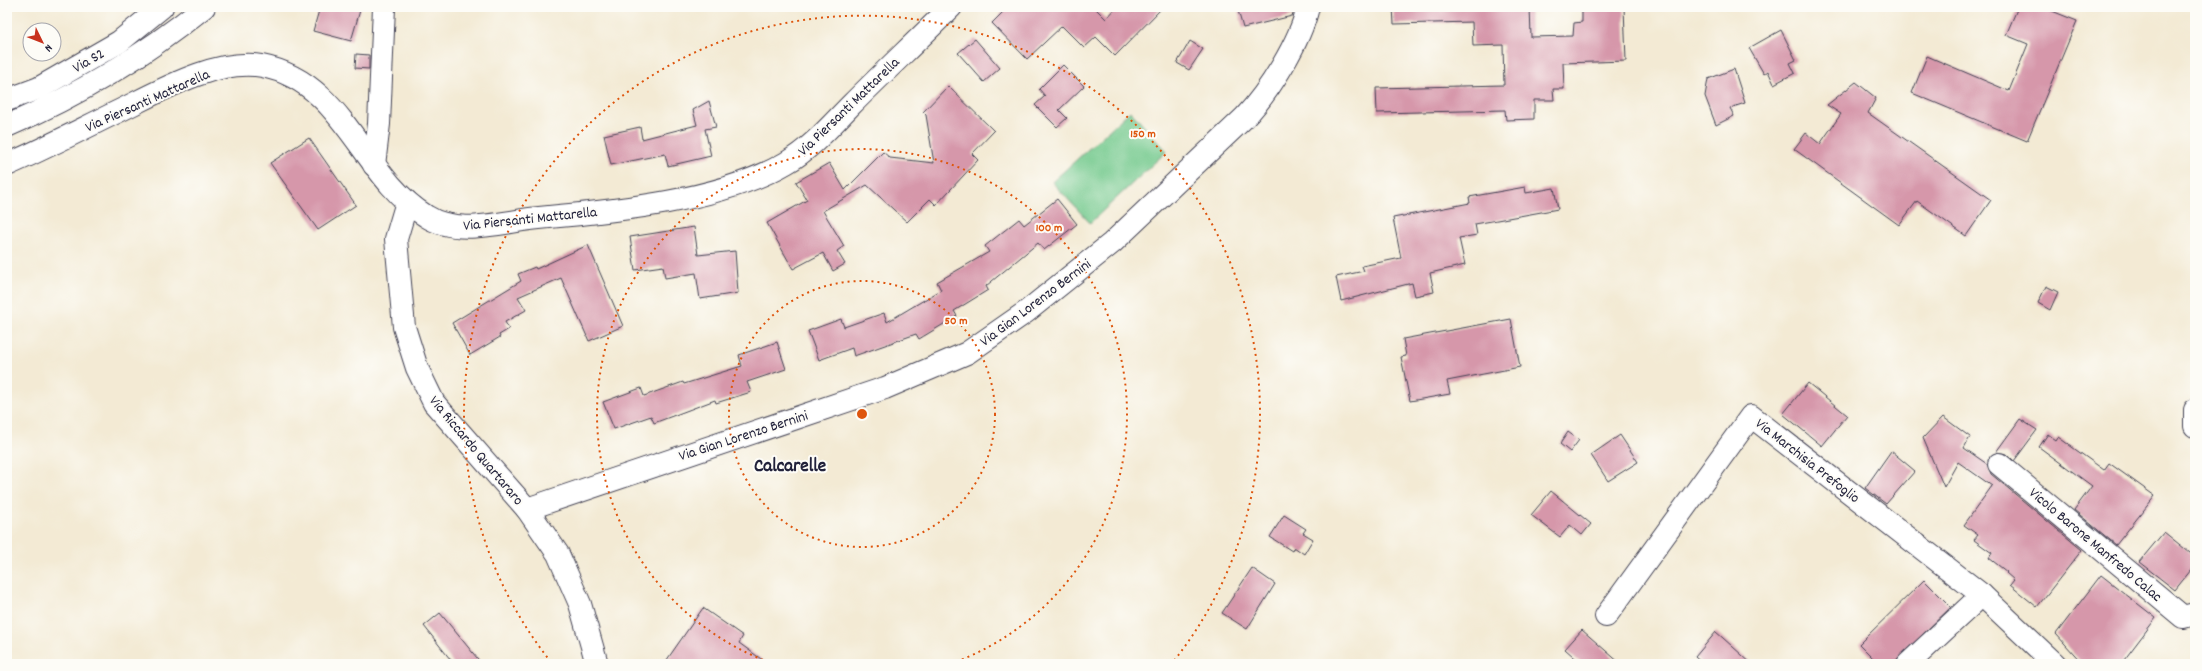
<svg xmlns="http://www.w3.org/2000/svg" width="2202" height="671" font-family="Dekko,sans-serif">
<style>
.green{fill:#73c98d;stroke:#4a7664}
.building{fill:#d697aa}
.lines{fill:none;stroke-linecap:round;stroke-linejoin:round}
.minor-casing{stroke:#414052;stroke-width:24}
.major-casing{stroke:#414052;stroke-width:24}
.minor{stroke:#fff;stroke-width:22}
.major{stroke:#fff;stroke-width:22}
.ring{fill:none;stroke:#de560e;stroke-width:2;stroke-dasharray:2 4}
.labels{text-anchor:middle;stroke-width:4;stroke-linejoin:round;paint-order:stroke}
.street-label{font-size:15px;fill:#22223b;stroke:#fdfcf7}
.district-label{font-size:19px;font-weight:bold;fill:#22223b;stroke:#fdfcf7}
.centre{fill:#de560e;stroke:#fdfcf7;stroke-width:2}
.ring-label{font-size:12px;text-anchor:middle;font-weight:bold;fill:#de560e;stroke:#fdfcf7;stroke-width:4;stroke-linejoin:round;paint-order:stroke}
</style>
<rect width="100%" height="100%" fill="#fdfcf7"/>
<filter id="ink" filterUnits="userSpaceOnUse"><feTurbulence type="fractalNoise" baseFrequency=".025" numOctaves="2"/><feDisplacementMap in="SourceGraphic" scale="8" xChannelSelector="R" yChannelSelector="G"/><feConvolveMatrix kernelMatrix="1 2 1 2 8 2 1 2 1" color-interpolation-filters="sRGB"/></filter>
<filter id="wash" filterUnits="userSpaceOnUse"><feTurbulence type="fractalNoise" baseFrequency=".012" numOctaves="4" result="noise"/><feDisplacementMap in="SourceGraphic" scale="16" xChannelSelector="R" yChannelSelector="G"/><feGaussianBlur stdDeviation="0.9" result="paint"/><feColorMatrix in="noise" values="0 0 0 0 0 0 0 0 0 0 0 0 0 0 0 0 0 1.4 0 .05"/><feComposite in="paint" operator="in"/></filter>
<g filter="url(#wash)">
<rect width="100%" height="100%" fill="#f3ead4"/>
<path class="green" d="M 1130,111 L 1167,151 L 1090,223 L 1052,182 Z"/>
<g id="blocks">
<g class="building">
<path d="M 320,7 L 361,7 L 351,41 L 313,31 Z"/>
<path d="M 1008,7 L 1094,7 L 1106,19 L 1117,7 L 1163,7 L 1115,56 L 1096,37 L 1084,48 L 1062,26 L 1027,59 L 992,23 Z"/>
<path d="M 1237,7 L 1295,7 L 1292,16 L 1243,28 Z"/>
<path d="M 1393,7 L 1530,7 L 1531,37 L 1573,36 L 1574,23 L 1582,22 L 1582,7 L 1624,7 L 1626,61 L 1563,63 L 1564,89 L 1553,89 L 1554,100 L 1534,100 L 1534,119 L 1506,120 L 1505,110 L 1377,113 L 1376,88 L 1504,85 L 1503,45 L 1473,46 L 1472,22 L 1394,24 Z"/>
<path d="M 2018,7 L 2042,7 L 2077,21 L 2027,141 L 1912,93 L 1927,56 L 2009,91 L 2028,44 L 2006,35 Z"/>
<path d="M 1781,30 L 1796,60 L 1790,63 L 1795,73 L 1774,84 L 1768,71 L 1764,74 L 1749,48 Z"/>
<path d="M 975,39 L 1000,68 L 984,82 L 958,53 Z"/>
<path d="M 1190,41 L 1203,49 L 1189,70 L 1177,63 Z"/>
<path d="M 356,54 L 369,55 L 369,69 L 355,68 Z"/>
<path d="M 1063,65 L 1084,86 L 1059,110 L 1067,118 L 1057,127 L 1035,105 L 1045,96 L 1039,89 Z"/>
<path d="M 1734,69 L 1745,103 L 1730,108 L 1734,116 L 1716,125 L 1705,96 L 1708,79 Z"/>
<path d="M 1856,82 L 1876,98 L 1868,113 L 1991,200 L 1966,236 L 1917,201 L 1899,225 L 1794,149 L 1806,133 L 1820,144 L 1841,114 L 1827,105 Z"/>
<path d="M 948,86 L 994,131 L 972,154 L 978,160 L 936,205 L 930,199 L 907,222 L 867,185 L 823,211 L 844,246 L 837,251 L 845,264 L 833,271 L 823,253 L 793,269 L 767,223 L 807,200 L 796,182 L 829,163 L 845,190 L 883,152 L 890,158 L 934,163 L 926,115 L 923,112 Z"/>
<path d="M 709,101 L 716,127 L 705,129 L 711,156 L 668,166 L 665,154 L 611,165 L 604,135 L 640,127 L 642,139 L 697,125 L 693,110 Z"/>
<path d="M 309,138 L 356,205 L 318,230 L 270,163 Z"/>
<path d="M 1525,187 L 1526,193 L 1554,188 L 1558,209 L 1475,224 L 1477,235 L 1459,238 L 1465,265 L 1430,273 L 1434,292 L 1415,296 L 1412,283 L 1341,301 L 1336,277 L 1364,271 L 1362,266 L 1401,258 L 1393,218 L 1470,203 L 1469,197 Z"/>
<path d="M 1057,199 L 1077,224 L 1044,250 L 1038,243 L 986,286 L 988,290 L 954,311 L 957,316 L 919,339 L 916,334 L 854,356 L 852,348 L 819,360 L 808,331 L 841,319 L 844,327 L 884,313 L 887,322 L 941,290 L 937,282 L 989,252 L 985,246 L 1019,219 L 1024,225 Z"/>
<path d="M 694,227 L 698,255 L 735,251 L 738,293 L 700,299 L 696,273 L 665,278 L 663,266 L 635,270 L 630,237 Z"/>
<path d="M 588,245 L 623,326 L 589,341 L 561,278 L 518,297 L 526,310 L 505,322 L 509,329 L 499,335 L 500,337 L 470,355 L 452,323 L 521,281 L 518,274 L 535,267 L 536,269 Z"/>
<path d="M 2046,286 L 2058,292 L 2050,310 L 2038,303 Z"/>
<path d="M 1511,319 L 1520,367 L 1447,381 L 1450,394 L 1410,401 L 1401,357 L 1406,356 L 1403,339 Z"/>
<path d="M 777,342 L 786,369 L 747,382 L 751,392 L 716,403 L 715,400 L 654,423 L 651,416 L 614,429 L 603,402 L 641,388 L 644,396 L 683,382 L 684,384 L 742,366 L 739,355 Z"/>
<path d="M 1808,383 L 1847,415 L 1822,446 L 1783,414 Z"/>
<path d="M 1943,417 L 1970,437 L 1964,448 L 1987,464 L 1991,474 L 2082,550 L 2037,607 L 2010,585 L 2014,580 L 2006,573 L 2007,572 L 1989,558 L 1992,553 L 1974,540 L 1978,535 L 1964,525 L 1992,486 L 1958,462 L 1944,487 L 1923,438 Z"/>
<path d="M 2020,419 L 2037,430 L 2014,461 L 2007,454 L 1996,452 Z"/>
<path d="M 1568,432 L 1579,440 L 1570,452 L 1560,444 Z"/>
<path d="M 2048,434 L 2056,440 L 2058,437 L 2104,470 L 2109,463 L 2155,496 L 2116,545 L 2074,510 L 2092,486 L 2039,447 Z"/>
<path d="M 1620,435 L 1638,462 L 1608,481 L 1591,455 Z"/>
<path d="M 1891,451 L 1915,471 L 1886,504 L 1865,488 Z"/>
<path d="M 1551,491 L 1591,524 L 1582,535 L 1570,525 L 1560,537 L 1531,515 Z"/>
<path d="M 1284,515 L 1306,529 L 1303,533 L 1313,539 L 1304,554 L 1294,547 L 1292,551 L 1270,537 Z"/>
<path d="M 2164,532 L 2195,557 L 2195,565 L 2175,590 L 2139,562 Z"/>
<path d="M 1252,568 L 1275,584 L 1247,629 L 1222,613 Z"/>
<path d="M 2101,575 L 2156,618 L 2121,664 L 2083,664 L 2056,634 Z"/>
<path d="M 1924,580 L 1951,607 L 1892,664 L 1879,664 L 1859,644 Z"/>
<path d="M 703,608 L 743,636 L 739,643 L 768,664 L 664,664 Z"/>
<path d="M 440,613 L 482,664 L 454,664 L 424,626 Z"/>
<path d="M 1582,630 L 1621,664 L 1582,664 L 1565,649 Z"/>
<path d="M 1716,632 L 1723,638 L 1752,664 L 1703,664 L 1695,657 Z"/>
</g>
</g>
</g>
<g filter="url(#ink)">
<use href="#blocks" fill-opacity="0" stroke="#414052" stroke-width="1"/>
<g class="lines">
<g class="minor-casing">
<g id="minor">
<path d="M 7,100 L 39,88 L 119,42 L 162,7"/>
<path d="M 7,165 C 44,149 80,130 117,112 C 158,92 215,58 262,66 C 345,82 361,176 426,216 C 458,237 504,221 539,218 C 615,211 721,201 786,163 C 812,148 832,124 852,104 C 885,71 918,40 951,7"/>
<path d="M 374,165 L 379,124 L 384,7"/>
<path d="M 407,202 L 396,239 L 404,327 L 417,368 L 434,403 L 527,509 L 558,554 L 580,604 L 597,664"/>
<path d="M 2195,410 L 2195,426"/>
<path d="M 1999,464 L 2183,617 L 2195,614"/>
<path d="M 527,509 L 885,388 L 967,353 L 1026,312 L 1112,243 L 1244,118 C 1269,92 1300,42 1308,7"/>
<path d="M 1606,616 L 1751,416 L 1982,595 L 2055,664"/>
<path d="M 1908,664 L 1982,595"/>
</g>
</g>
<g class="major-casing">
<path id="major" d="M 7,126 C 79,95 144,56 204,7"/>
</g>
<use href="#minor" class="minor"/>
<use href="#major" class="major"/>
</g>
</g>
<g class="ring">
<circle cx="862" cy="414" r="133"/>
<path d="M774 664A265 265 0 1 1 950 664"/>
<path d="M551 662A398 398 0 1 1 1173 662"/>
</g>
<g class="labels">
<g class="street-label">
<text transform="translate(88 60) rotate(-30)" y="5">Via S2</text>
<text transform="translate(147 100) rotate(-24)" y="5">Via Piersanti Mattarella</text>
<text transform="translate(848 106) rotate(-44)" y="5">Via Piersanti Mattarella</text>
<text transform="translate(530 218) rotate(-6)" y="5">Via Piersanti Mattarella</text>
<text transform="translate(1035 302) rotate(-37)" y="5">Via Gian Lorenzo Bernini</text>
<text transform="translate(743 435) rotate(-18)" y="5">Via Gian Lorenzo Bernini</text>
<text transform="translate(477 450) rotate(50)" y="5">Via Riccardo Quartararo</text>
<text transform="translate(1808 460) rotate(38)" y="5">Via Marchisia Prefoglio</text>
<text transform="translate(2096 544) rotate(40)" y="5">Vicolo Barone Manfredo Calac</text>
</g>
<g class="district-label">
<text x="790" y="471">Calcarelle</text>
</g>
</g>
<circle cx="862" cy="414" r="6" class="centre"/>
<g class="ring-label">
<text x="1143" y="137">150 m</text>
<text x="1049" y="231">100 m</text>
<text x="956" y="324">50 m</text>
</g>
<rect width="2202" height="671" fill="none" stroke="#fdfcf7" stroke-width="24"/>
<g transform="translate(42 42) rotate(133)"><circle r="19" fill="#fdfcf7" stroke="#a5a5ac"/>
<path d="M0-3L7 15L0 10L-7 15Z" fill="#c8321e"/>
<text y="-6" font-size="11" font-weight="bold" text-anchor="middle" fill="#22223b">N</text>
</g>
</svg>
